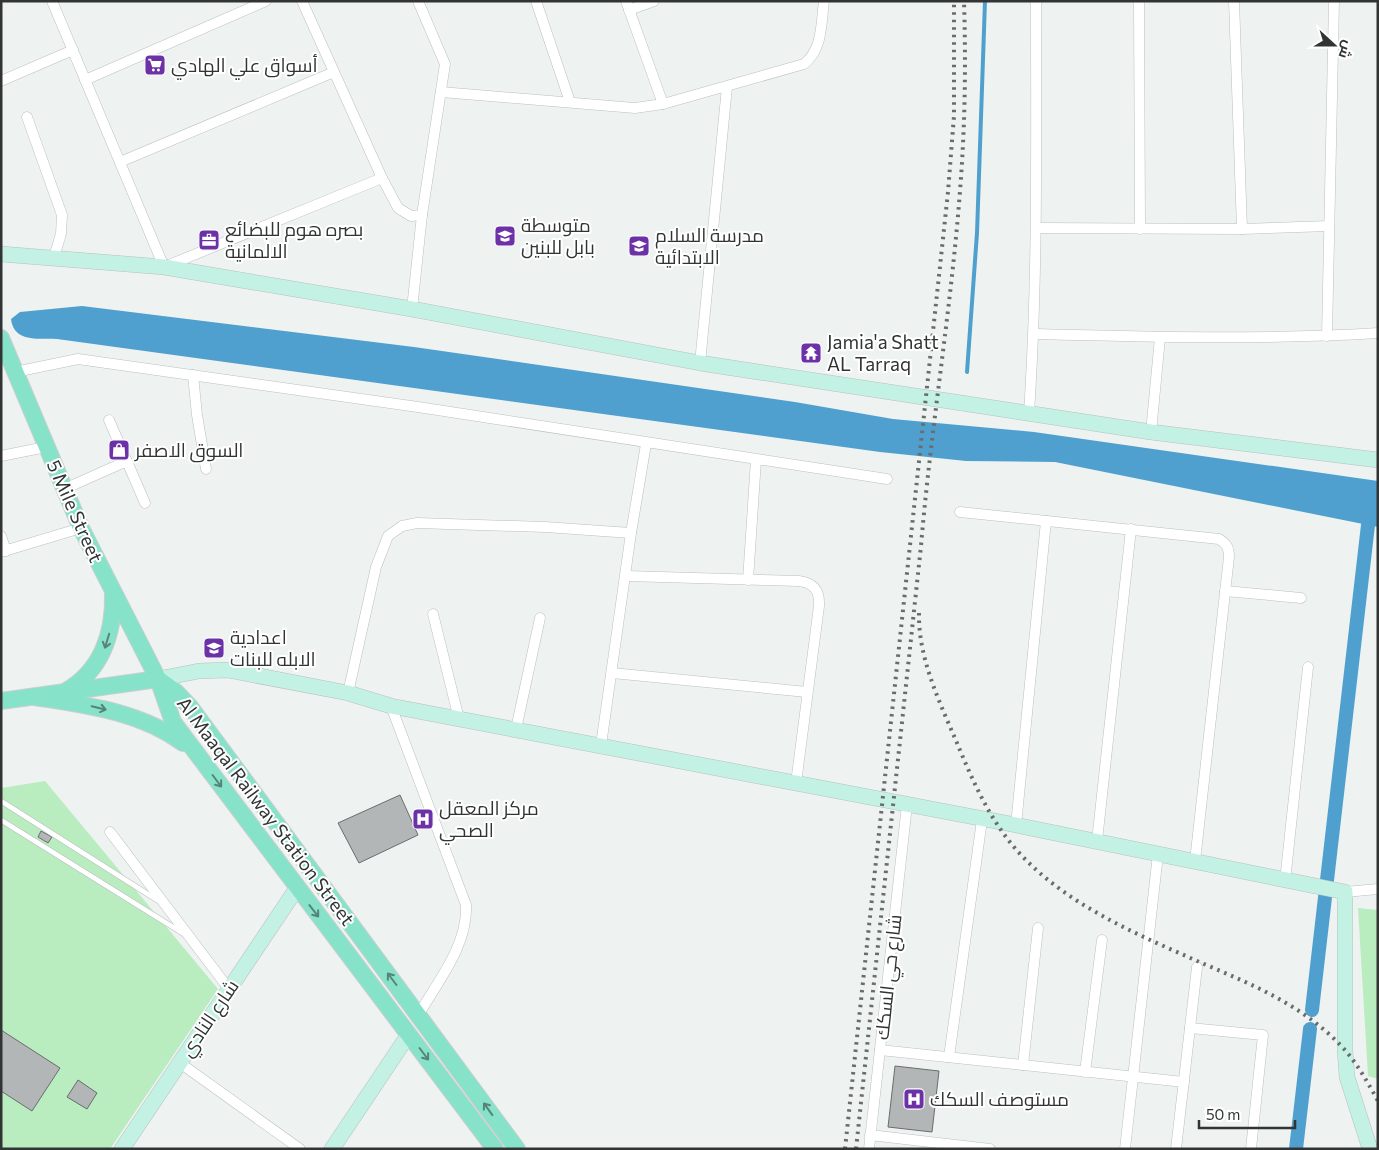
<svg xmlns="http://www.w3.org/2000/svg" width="1379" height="1150" font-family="Commissioner,Cairo,sans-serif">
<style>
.green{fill:#b9ecbf}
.water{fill:#4fa0cf}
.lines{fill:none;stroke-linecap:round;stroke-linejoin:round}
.stream{stroke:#4fa0cf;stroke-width:4}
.canal{stroke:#4fa0cf;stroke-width:14}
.building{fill:#b2b6b7;stroke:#696d6e}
.lane-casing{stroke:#babfbf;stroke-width:6}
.street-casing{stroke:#babfbf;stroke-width:11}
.secondary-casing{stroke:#babfbf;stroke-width:16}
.primary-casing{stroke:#cecece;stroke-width:18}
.lane{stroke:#fff;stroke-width:5}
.street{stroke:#fff;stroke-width:10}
.secondary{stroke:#c3f1e4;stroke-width:15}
.primary{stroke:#86e3ca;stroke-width:16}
.rail{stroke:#696c6b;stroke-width:4;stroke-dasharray:2.5 5;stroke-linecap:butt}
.oneway{stroke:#588378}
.labels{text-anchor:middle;stroke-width:4;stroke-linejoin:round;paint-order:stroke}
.poi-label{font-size:19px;fill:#323434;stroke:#fff;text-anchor:start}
.street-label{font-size:19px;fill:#323434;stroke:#fff}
</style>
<rect width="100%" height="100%" fill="#eef3f2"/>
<g class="green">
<path d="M 45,781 L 218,989 L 110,1149 L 1,1149 L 1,788 Z"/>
<path d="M 1358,908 L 1378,910 L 1378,1079 L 1368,1076 Z"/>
</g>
<path class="water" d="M 82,306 L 414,347 L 795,402 L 893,419 L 1034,432 L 1378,481 L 1378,527 L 1055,462 L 966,461 L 880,452 L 57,339 C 38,338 14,343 11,319 L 20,312 Z"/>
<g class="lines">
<path class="stream" d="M 967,372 L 977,233 L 985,1"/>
<g class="canal">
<path d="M 1312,1010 L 1368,525"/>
<path d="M 1296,1149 L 1310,1029"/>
</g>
</g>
<g class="building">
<path d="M 400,795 L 418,835 L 359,863 L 338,823 Z"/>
<path d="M 41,831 L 52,837 L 48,843 L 38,837 Z"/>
<path d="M 1,1030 L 60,1068 L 32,1111 L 1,1091 Z"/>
<path d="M 895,1066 L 939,1071 L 932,1132 L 888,1127 Z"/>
<path d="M 78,1080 L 97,1093 L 87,1109 L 67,1097 Z"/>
</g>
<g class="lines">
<g class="lane-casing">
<g id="lane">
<path d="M 1,801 L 157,900"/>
<path d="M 1,820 L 184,934"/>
</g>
</g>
<g class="street-casing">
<g id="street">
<path d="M 52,1 L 164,267 L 382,178"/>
<path d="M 302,1 L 382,178 L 398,208 L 411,216 L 422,215"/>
<path d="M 536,1 L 570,102"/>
<path d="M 626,1 L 663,104"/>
<path d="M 1139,1 L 1140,229"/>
<path d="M 1234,1 L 1242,229"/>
<path d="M 629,10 L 654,1"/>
<path d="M 85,80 L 266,1"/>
<path d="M 1,81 L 73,50"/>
<path d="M 441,92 L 635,108 L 663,104 L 804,64 C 823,49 821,23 824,1"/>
<path d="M 27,117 L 62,215 L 61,234 L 54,257"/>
<path d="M 120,162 L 334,72"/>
<path d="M 1037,228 L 1242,229 L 1329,226"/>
<path d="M 412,309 L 422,215 L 445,64 L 418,1"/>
<path d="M 1034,334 C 1149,337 1263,340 1378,333"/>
<path d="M 1327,336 L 1334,1"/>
<path d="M 700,363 L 727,87"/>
<path d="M 15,372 L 78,359 L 418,407 L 887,479"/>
<path d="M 193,375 L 197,415 L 206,469"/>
<path d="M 1029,413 C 1038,276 1036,139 1036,1"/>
<path d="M 109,420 L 145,503"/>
<path d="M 1151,432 L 1160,338"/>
<path d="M 1,456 L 46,447"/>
<path d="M 64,489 L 127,461"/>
<path d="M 960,512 L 1219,539 C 1227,544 1229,548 1229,557 L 1195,861"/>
<path d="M 1,536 L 6,551"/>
<path d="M 1,552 L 81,528"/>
<path d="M 626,576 L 799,581 C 814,583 820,591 819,606 L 796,783"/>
<path d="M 748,580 L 756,460"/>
<path d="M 1225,591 L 1301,598"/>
<path d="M 433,614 L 459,719"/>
<path d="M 612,673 L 807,692"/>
<path d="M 348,693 L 376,567 L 388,536 L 402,526 L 417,523 L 545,527 L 631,533"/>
<path d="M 391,706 L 466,905 C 468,945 438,981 419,1014"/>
<path d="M 516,729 L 540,618"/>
<path d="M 601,745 L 631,533 L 646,444"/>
<path d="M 1016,825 L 1046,521"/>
<path d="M 110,832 L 229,989"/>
<path d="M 1097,841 L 1131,529"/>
<path d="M 1285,881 L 1308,667"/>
<path d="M 1345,892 L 1378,889"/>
<path d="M 1190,1028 L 1263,1035 L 1251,1149"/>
<path d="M 880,1050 L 1184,1082"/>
<path d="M 949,1057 L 982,820"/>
<path d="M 180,1063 L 300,1149"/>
<path d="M 1023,1065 L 1038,928"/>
<path d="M 1085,1072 L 1102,940"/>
<path d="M 870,1135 L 990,1149"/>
<path d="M 869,1149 L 907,805"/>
<path d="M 1125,1149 L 1158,854"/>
<path d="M 1176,1149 L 1197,967"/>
</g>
</g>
<g class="secondary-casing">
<g id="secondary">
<path d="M 1,254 L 164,267 L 412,309 L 700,363 L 1151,432 L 1378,460"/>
<path d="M 158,679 L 199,671 L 228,670 L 348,693 L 391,706 L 1016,825 L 1345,892 L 1345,1050 L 1347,1077 L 1370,1149"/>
<path d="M 122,1149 L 297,888"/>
<path d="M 332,1149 L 409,1034"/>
</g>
</g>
<g class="primary-casing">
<g id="primary">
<path d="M 1,338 L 81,528 L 158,679 L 173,722 L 495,1149"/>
<path d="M 158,679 L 176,692 L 191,708 L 517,1149"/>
<path d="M 66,691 C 101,671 114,634 113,595"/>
<path d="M 34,697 C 85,705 139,711 183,743"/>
<path d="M 1,701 L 158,679"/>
</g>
</g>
<use href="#lane" class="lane"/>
<use href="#street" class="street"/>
<use href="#secondary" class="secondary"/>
<use href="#primary" class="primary"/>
<g class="rail">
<path d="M 919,613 C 918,658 940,703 957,743 C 974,784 992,825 1023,857 C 1072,908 1141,936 1204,964 C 1256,986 1306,1007 1345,1050 C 1358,1065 1368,1083 1378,1101"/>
<path d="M 845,1149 L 948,192 L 954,116 L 954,1"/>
<path d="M 856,1149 L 921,546 C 931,427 951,310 960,191 C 965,128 966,65 964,1"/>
</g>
</g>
<defs><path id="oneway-shaft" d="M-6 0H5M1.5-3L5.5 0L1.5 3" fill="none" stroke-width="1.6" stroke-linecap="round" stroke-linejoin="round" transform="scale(1.25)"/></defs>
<g class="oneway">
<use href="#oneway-shaft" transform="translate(107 641) rotate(107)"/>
<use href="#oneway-shaft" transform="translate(99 708) rotate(13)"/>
<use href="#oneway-shaft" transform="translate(217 781) rotate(53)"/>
<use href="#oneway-shaft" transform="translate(314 911) rotate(52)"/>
<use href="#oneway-shaft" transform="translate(392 979) rotate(-127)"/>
<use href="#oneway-shaft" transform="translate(424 1054) rotate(53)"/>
<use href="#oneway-shaft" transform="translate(488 1109) rotate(-126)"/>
</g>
<defs>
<g id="supermarket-square" transform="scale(1.125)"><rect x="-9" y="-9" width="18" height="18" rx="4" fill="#6c31a7" stroke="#fff"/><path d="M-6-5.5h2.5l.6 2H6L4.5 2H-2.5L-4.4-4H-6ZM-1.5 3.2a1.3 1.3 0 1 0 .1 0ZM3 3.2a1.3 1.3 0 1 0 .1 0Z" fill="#fff"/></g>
<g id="school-square" transform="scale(1.125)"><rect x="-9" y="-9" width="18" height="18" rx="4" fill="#6c31a7" stroke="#fff"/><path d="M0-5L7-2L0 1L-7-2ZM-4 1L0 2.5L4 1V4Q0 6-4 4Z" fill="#fff"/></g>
<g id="office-square" transform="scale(1.125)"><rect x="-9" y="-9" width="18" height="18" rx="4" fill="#6c31a7" stroke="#fff"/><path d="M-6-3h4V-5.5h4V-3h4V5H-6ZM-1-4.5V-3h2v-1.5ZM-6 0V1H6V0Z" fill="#fff"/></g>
<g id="temple-square" transform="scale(1.125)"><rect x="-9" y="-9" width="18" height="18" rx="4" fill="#6c31a7" stroke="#fff"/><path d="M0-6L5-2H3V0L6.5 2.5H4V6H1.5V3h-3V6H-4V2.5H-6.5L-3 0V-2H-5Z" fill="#fff"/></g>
<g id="shop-square" transform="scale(1.125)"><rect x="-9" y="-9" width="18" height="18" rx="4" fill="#6c31a7" stroke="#fff"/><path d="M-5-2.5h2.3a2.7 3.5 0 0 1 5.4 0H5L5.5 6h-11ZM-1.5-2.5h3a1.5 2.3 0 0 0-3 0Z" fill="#fff"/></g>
<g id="hospital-square" transform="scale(1.125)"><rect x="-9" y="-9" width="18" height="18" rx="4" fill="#6c31a7" stroke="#fff"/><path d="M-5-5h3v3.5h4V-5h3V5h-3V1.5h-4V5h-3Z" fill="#fff"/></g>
</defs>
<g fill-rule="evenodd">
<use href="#supermarket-square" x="155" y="65"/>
<use href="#school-square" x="505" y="236"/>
<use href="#office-square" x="209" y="240"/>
<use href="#school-square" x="639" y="246"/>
<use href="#temple-square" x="811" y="353"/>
<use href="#shop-square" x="119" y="450"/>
<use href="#school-square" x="214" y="648"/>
<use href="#hospital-square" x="423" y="819"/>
<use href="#hospital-square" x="914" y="1099"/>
</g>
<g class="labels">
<g class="poi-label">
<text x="171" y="72">أسواق علي الهادي</text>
<text x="521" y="232">متوسطة<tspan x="521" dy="22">بابل للبنين</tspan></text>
<text x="225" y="236">بصره هوم للبضائع<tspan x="225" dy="22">الالمانية</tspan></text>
<text x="655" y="242">مدرسة السلام<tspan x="655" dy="22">الابتدائية</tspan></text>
<text x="827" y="349">Jamia'a Shatt<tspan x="827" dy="22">AL Tarraq</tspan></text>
<text x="135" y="457">السوق الاصفر</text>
<text x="230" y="644">اعدادية<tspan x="230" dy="22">الابله للبنات</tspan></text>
<text x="439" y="815">مركز المعقل<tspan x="439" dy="22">الصحي</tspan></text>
<text x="930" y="1106">مستوصف السكك</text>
</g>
<g class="street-label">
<text transform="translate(75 511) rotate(66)" y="7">5 Mile Street</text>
<text transform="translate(266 811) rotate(53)" y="7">Al Maaqal Railway Station Street</text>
<text transform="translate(888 977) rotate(-84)" y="7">شارع حي السكك</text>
<text transform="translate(209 1018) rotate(-56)" y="7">شارع النادي</text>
</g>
</g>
<rect width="1379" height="1150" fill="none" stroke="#323434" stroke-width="5"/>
<g transform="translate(1334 45) rotate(111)" stroke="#ffffff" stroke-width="4" paint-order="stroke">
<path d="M0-4L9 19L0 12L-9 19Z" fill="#323434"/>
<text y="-8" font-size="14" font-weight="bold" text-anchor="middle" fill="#323434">ش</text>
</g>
<path d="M1199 1120v8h96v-8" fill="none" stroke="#323434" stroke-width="2.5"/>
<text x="1206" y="1120" font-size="15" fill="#323434" stroke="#ffffff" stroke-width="4" paint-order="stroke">50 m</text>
</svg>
